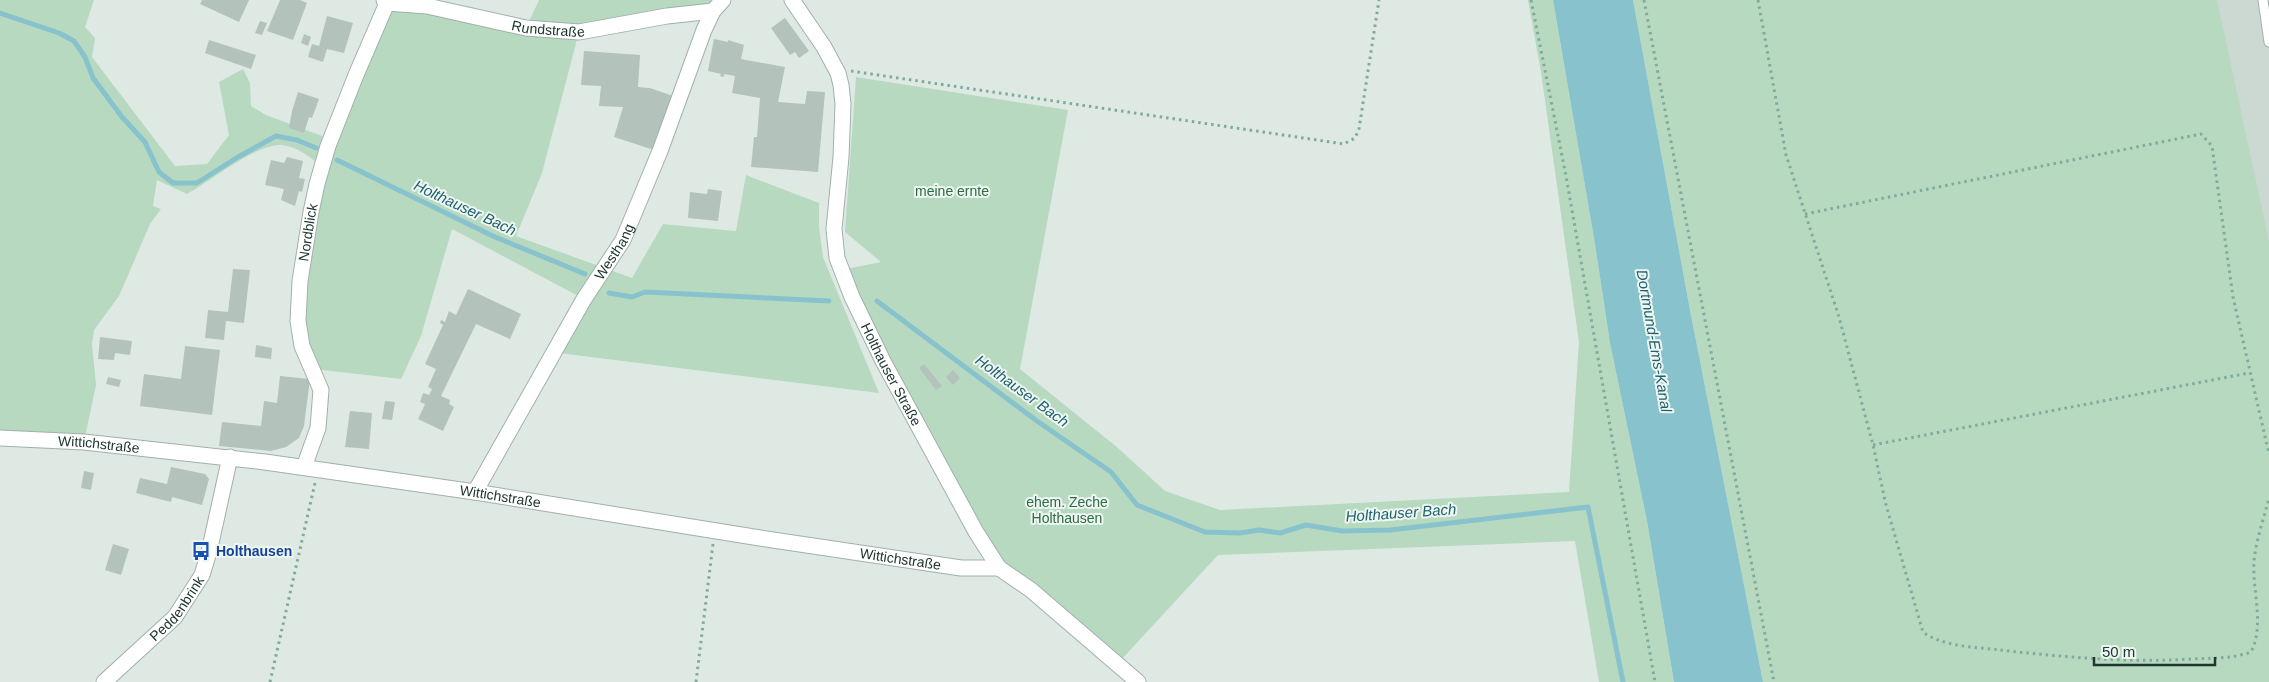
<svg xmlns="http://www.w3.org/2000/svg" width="2269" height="682" font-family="Helvetica,sans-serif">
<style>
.built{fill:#ccd8d2}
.green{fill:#b7d9c0}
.water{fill:#88c2cc}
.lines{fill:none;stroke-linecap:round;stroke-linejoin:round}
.stream{stroke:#88c2cc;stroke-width:5}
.building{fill:#b3c3bc}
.service-casing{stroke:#a1b0ab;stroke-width:11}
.minor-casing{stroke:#a1b0ab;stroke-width:17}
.tertiary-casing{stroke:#a1b0ab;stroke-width:17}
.path{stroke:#80ab9c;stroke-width:3;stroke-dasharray:2.5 4;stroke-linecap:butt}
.service{stroke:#fff;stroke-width:9}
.minor{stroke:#fff;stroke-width:15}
.tertiary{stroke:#fff;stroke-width:15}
.labels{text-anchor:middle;stroke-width:4;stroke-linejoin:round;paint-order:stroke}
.street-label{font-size:14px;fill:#203731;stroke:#eef6f1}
.park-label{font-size:14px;fill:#2d6b44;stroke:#eef6f1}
.transit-label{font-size:14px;font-weight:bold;fill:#164399;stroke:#eef6f1;text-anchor:start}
.water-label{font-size:15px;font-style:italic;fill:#1f626f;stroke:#eef6f1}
</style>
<rect width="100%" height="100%" fill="#dee9e4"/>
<path class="built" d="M 2212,0 L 2269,0 L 2269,281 Z"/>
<g class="green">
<path d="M 0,0 L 94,0 L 85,27 L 95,38 L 92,57 L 175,166 L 207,164 L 229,135 L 219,82 L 243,69 L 250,83 L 251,106 L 266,115 L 330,139 L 387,3 L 526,28 L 539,0 L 723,0 L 713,11 L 579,32 L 542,173 L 516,236 L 632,278 L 663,224 L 736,231 L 746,175 L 819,203 L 819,227 L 823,257 L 879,393 L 559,353 L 584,299 L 452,229 L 421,336 L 401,379 L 314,369 L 298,321 L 322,167 C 311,157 296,146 281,145 C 256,144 211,181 187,194 L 157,180 L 153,206 L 161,209 L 150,224 L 119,296 L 94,330 L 92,344 L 96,385 L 84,442 L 0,438 Z"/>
<path d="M 1528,0 L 1553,0 L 1595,244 L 1610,343 L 1647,521 L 1674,682 L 1599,682 L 1575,541 L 1218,555 L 1121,660 L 1002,563 L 939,455 L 890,361 L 846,269 L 881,262 L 845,232 L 856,77 L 1068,110 L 1020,369 L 1118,448 L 1165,491 L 1220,510 L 1569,492 L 1579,342 L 1541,72 Z"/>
<path d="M 1633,0 L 2217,0 L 2269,241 L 2269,682 L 1763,682 L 1690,310 Z"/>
</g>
<path class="water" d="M 1553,0 L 1633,0 L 1690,310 L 1763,682 L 1674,682 L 1647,521 L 1610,343 L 1595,244 Z"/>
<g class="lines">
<g class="stream">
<path d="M 0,13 L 59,33 L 74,41 L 85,57 L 93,78 L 122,117 L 145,142 L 159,172 L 173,183 L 197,183 L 238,157 L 276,136 L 297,140 L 316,148"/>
<path d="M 337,160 L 495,237 L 585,274"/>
<path d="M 609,293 L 632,297 L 645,292 L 829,301"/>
<path d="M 877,301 L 1037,421 L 1111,472 L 1137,505 L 1205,532 L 1240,533 L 1259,530 L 1280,533 L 1306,525 L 1342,531 L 1390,530 L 1588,507 L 1623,682"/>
</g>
</g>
<g class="building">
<path d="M 202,0 L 249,0 L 239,22 L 200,4 Z"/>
<path d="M 280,0 L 300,0 L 307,3 L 293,40 L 267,31 Z"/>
<path d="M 327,16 L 353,23 L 344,53 L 327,49 L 323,62 L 308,57 L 312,44 L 319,46 Z"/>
<path d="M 785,18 L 809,51 L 799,58 L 795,52 L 790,55 L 771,28 Z"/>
<path d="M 260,21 L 267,23 L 262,35 L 255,33 Z"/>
<path d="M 304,34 L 311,37 L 308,46 L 301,43 Z"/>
<path d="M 714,39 L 728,42 L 728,40 L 744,45 L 741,59 L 785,67 L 778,102 L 805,104 L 807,91 L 825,92 L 818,172 L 751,167 L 754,137 L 757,137 L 760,98 L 732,93 L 735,76 L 724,74 L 724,77 L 720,76 L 721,74 L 708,71 Z"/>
<path d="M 209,40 L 256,55 L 251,69 L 205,53 Z"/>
<path d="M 584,51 L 640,55 L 638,87 L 650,88 L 673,96 L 654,150 L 614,137 L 623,107 L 599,106 L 601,86 L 581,85 Z"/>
<path d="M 298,92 L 319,99 L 312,118 L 309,117 L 304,133 L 289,128 L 292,111 Z"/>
<path d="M 287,157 L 303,161 L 299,178 L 305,179 L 302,192 L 299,191 L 295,206 L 281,200 L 284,189 L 265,185 L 271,160 L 284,163 Z"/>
<path d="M 708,189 L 722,191 L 718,221 L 688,218 L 690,192 L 707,194 Z"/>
<path d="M 233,269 L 250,270 L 244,323 L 226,321 L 224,340 L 205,338 L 208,310 L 228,312 Z"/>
<path d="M 468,289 L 521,314 L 510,339 L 476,324 L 441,396 L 450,400 L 449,404 L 454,407 L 443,431 L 418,419 L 425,404 L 420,402 L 423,393 L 429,395 L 432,389 L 428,387 L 436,369 L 425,364 L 443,325 L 440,323 L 441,320 L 445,322 L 449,311 L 456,315 Z"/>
<path d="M 100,337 L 132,341 L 130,355 L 115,353 L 114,360 L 98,359 Z"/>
<path d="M 256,345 L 272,348 L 271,359 L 255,357 Z"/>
<path d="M 185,346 L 220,350 L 212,415 L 140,406 L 144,374 L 181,379 Z"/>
<path d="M 924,364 L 942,386 L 936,390 L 919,368 Z"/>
<path d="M 953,370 L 960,378 L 953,385 L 946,377 Z"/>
<path d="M 280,376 L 310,379 L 304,426 L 299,438 L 286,447 L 271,451 L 219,446 L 222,422 L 261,426 L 264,401 L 277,403 Z"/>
<path d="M 108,377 L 121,380 L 119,387 L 106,384 Z"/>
<path d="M 385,401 L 395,402 L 392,420 L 382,419 Z"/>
<path d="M 350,411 L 372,413 L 369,449 L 345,447 Z"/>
<path d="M 171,467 L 205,474 L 209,479 L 202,505 L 172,497 L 171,502 L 136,493 L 140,478 L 167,484 Z"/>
<path d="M 84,471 L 94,473 L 91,490 L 81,488 Z"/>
<path d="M 113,544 L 129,549 L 121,575 L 105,570 Z"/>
</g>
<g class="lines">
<g class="service-casing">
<path id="service" d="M 2263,0 L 2269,42"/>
</g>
<g class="minor-casing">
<g id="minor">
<path id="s1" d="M 384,0 L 387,3 L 427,6 L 526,28 L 579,32 L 667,16 L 713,11"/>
<path id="s2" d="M 0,438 L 84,442 L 265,462 L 475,492 L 760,538 L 961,568 L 999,568"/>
<path id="s3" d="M 304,467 L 318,428 L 321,390 L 302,346 L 298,321 L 300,281 L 311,212 L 317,184 L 328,146 L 356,75 L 387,3"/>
<path id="s4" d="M 475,492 L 584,299 L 623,240 L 660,151 L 704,30 L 713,11 L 723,0"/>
<path id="s5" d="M 104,682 L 175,617 L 202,575 L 209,552 L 230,457"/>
</g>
</g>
<g class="tertiary-casing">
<g id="tertiary">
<path id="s6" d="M 792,0 L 824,47 L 838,73 L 841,85 L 843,104 L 841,157 L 834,229 L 837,258 L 852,297 L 883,361 L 976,532 L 999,568 L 1031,590 L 1138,682"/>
</g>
</g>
<g class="path">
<path d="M 1531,0 L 1566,176 L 1655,682"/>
<path d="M 1644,0 L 1774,682"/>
<path d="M 1758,0 L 1786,155 L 1839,317 L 1873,445 L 1886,505 L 1923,632 C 1943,647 1976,647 2000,650 C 2064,657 2127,663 2191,659 C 2212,658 2232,659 2251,652 C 2265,625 2252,591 2254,561 C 2256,540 2264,518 2269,498"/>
<path d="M 851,71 L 1344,144 L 1355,138 L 1359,129 L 1379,0"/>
<path d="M 1805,214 L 2201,134 L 2212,146 L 2233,297 L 2269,454"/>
<path d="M 1873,445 L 2249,373"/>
<path d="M 270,682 L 315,483"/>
<path d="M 696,682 L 713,544"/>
</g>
<use href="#service" class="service"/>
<use href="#minor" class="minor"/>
<use href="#tertiary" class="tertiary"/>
</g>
<defs>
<g id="bus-bare" transform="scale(1.5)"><path d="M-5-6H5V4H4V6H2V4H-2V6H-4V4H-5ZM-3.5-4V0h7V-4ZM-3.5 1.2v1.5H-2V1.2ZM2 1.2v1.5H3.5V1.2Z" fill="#1a4fb4" stroke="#eef6f1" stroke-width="2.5" paint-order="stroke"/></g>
</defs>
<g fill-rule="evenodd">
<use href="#bus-bare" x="201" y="551"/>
</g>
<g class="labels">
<g class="street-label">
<text dy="5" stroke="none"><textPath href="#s1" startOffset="168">Rundstraße</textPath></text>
<text dy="5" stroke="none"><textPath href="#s3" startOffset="242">Nordblick</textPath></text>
<text dy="5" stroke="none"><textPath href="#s4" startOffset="278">Westhang</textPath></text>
<text dy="5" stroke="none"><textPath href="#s6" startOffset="401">Holthauser Straße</textPath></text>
<text dy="5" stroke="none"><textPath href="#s2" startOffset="99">Wittichstraße</textPath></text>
<text dy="5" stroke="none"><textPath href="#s2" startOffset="504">Wittichstraße</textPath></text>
<text dy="5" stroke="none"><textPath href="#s2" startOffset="909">Wittichstraße</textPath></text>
<text dy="5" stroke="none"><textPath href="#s5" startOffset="104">Peddenbrink</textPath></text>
</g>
<g class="park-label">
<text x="952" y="196">meine ernte</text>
<text x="1067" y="507">ehem. Zeche<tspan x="1067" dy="16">Holthausen</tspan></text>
</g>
<g class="transit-label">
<text x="216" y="556">Holthausen</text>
</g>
<g class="water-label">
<text transform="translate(465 208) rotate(25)" y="5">Holthauser Bach</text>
<text transform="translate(1654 341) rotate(80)" y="5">Dortmund-Ems-Kanal</text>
<text transform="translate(1022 391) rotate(36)" y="5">Holthauser Bach</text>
<text transform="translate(1401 513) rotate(-4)" y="5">Holthauser Bach</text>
</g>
</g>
<path d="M2094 657v8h121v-8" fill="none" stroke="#203731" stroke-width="2.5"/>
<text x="2102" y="657" font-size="15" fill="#203731" stroke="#eef6f1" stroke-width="4" paint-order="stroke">50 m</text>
</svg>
